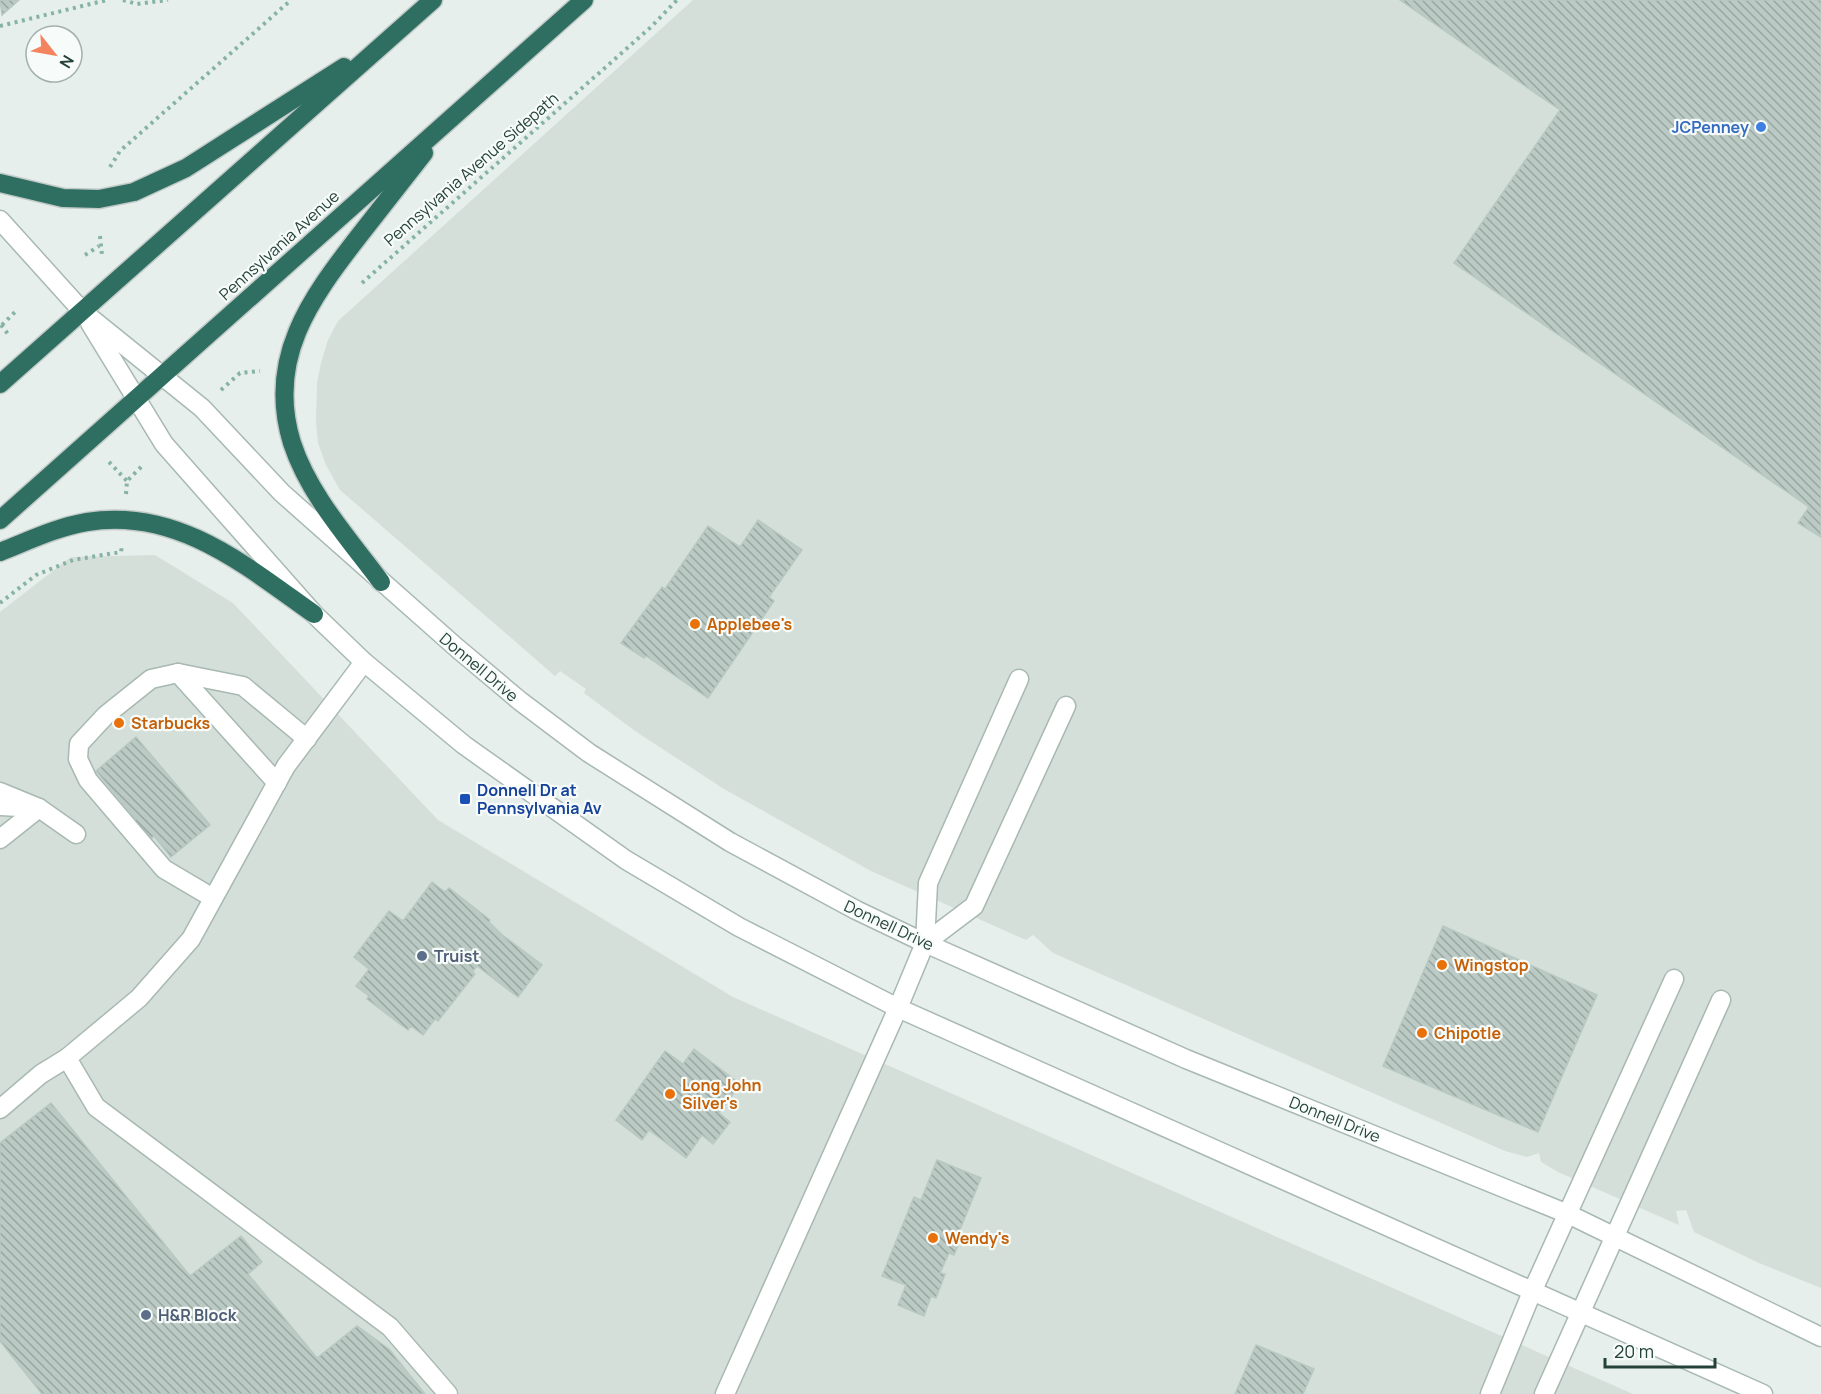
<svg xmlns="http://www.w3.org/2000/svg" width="1821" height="1394" font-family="Manrope,sans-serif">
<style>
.built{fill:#d4dfda}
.building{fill:url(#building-back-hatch);stroke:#b8c9c2;stroke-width:1.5}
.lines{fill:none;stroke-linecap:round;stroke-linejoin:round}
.minor-casing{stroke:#a8b8b2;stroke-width:21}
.highway-casing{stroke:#c2cac8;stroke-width:21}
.path{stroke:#86b3a5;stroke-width:4;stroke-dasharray:3 4.5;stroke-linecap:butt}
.minor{stroke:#fff;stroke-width:18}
.highway{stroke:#2f6f62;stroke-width:18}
.shop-dot{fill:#3f7fe0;stroke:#f7fbf9;stroke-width:2}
.food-dot{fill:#e8710a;stroke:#f7fbf9;stroke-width:2}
.transit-dot{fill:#1a4fb4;stroke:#f7fbf9;stroke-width:2}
.service-dot{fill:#5c6f8a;stroke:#f7fbf9;stroke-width:2}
.labels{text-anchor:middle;stroke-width:4.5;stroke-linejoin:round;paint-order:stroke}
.shop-label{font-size:16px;font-weight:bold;fill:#366cbe;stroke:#f7fbf9;text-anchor:end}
.street-label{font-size:16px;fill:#24423a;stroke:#f7fbf9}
.food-label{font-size:16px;font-weight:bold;fill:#c56008;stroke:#f7fbf9;text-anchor:start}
.transit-label{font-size:16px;font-weight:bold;fill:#164399;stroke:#f7fbf9;text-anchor:start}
.service-label{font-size:16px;font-weight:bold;fill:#4e5e75;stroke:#f7fbf9;text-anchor:start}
</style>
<defs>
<pattern id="building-back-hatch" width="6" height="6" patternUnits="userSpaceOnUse" patternTransform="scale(1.5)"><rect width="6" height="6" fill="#bbcac4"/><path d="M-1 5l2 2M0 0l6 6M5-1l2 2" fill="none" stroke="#98a6a0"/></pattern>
</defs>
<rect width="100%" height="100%" fill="#e6efeb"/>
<g class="built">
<path d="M 693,0 L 1821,0 L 1821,1288 L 1759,1263 L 1694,1232 L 1686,1210 L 1676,1211 L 1679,1225 L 1558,1172 L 1541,1162 L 1539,1153 L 1527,1157 L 1505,1151 L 1053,953 L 1033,935 L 1026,940 L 871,871 L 724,789 L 635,731 L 584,693 L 586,689 L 560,671 L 555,676 L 340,490 L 326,465 L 318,443 L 316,422 L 317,383 L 321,363 L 328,340 L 338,321 Z"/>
<path d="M 155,555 L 233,603 L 438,820 L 733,997 L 1633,1394 L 0,1394 L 0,612 L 71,557 Z"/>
</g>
<g class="building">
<path d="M 0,0 L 19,0 L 2,15 Z"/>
<path d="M 1400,0 L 1821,0 L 1821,537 L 1798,523 L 1809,507 L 1454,263 L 1560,110 Z"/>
<path d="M 758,520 L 802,550 L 769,597 L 774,601 L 708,698 L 646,656 L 644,658 L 621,643 L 662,587 L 665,589 L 708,526 L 740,547 Z"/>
<path d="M 136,737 L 210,825 L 171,857 L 154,836 L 147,843 L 131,823 L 136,819 L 96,771 Z"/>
<path d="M 432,882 L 445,892 L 449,888 L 490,920 L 489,922 L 501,934 L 542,965 L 518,997 L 477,966 L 472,972 L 475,974 L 438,1021 L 435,1019 L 423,1035 L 411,1026 L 408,1030 L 367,999 L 369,996 L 356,986 L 369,969 L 354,957 L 389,911 L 403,921 Z"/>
<path d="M 1443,926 L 1597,995 L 1538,1132 L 1383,1066 Z"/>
<path d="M 694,1049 L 740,1084 L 719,1113 L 730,1122 L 713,1144 L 702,1135 L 686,1158 L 649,1130 L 642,1140 L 616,1120 L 665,1051 L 683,1064 Z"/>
<path d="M 51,1103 L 190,1276 L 241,1236 L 262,1262 L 248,1274 L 317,1358 L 357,1326 L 389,1349 L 425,1394 L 42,1394 L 0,1341 L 0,1143 Z"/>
<path d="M 937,1160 L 981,1178 L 957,1237 L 961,1238 L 954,1255 L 949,1253 L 940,1273 L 945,1274 L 936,1298 L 931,1296 L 924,1316 L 898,1305 L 906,1285 L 882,1276 L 914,1197 L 921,1200 Z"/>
<path d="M 1256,1345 L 1314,1369 L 1303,1394 L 1235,1394 Z"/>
</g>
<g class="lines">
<g class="minor-casing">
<g id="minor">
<path d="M 0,220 L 83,312 L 202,408 L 282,493 L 457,648 L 520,701 L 589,753 L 730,842 L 856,910 L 925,943 L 1186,1059 L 1568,1214 L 1821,1337"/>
<path d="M 90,323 L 164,444 L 314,614 L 364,662 L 464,745 L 626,860 L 739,927 L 898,1008 L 1763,1394"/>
<path d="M 364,662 L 286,766 L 191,939 L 139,998 L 67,1058 L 96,1107 L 390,1327 L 448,1394"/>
<path d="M 178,673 L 277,783"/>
<path d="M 0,792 L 39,808 L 0,839"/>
<path d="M 0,806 L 39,808 L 76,834"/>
<path d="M 213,898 L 164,869 L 88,780 L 78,759 L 79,744 L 106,715 L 151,679 L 178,673 L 243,686 L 307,739"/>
<path d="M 925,943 L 974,906 L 1066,706"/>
<path d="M 0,1109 L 41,1074 L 67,1058"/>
<path d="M 725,1394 L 898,1008 L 925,943 L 928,883 L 1019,679"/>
<path d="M 1490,1394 L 1532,1292 L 1674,979"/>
<path d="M 1544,1394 L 1721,1000"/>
</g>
</g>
<g class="highway-casing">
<g id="highway">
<path d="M 0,183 L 63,198 L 99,199 L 134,192 L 186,168 L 344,67"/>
<path d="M 0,384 L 433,0"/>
<path d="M 0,520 L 584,0"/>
<path d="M 0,552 C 28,541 57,527 87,522 C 177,507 246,566 314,614"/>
<path d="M 381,582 C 349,539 309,495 292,443 C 266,359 310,299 359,236 C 381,208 402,181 424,153"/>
</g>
</g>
<g class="path">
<path d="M 123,0 L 137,4 L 168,0"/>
<path d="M 0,26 L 107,0"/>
<path d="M 110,167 L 120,151 L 291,0"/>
<path d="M 100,236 L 102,255"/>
<path d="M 85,255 L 99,246"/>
<path d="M 362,283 L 651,27 L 677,0"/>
<path d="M 1,325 L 8,334"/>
<path d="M 2,325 L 16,311"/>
<path d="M 221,390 L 240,373 L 260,371"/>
<path d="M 109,462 L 127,481"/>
<path d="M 126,494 L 127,481 L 144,464"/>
<path d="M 0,603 L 36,575 L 73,560 L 121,552 L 122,546"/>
</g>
<use href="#minor" class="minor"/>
<use href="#highway" class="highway"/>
</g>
<circle class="shop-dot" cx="1761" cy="127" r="6"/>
<g class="food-dot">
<circle cx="695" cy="624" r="6"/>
<circle cx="119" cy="723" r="6"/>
<circle cx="1442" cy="965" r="6"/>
<circle cx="1422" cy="1033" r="6"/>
<circle cx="670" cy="1094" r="6"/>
<circle cx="933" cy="1238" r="6"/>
</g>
<rect class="transit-dot" x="459" y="793" width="12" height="12" rx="3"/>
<g class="service-dot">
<circle cx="422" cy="956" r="6"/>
<circle cx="146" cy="1315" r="6"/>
</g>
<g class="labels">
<g class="shop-label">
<text x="1749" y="133">JCPenney</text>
</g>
<g class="street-label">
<text transform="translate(471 169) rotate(-41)" y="6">Pennsylvania Avenue Sidepath</text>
<text transform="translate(279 245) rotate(-42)" y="6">Pennsylvania Avenue</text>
<text transform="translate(479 667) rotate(40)" y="6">Donnell Drive</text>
<text transform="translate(889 925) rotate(25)" y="6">Donnell Drive</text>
<text transform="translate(1335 1119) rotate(22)" y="6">Donnell Drive</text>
</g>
<g class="food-label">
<text x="707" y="630">Applebee's</text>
<text x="131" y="729">Starbucks</text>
<text x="1454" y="971">Wingstop</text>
<text x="1434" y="1039">Chipotle</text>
<text x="682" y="1091">Long John<tspan x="682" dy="18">Silver's</tspan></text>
<text x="945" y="1244">Wendy's</text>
</g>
<g class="transit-label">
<text x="477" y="796">Donnell Dr at<tspan x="477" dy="18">Pennsylvania Av</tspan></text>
</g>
<g class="service-label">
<text x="434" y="962">Truist</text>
<text x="158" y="1321">H&amp;R Block</text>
</g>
</g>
<g transform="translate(54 54) rotate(121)"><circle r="28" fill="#f7fbf9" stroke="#a3b1ad" stroke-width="1.5"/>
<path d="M0-4.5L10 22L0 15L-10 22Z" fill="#f4845f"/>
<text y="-9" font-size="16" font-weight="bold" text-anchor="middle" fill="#24423a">N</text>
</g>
<path d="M1605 1358v9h110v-9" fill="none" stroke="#24423a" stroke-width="3"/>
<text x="1614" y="1358" font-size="18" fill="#24423a" stroke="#f7fbf9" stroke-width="4.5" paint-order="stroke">20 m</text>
</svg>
